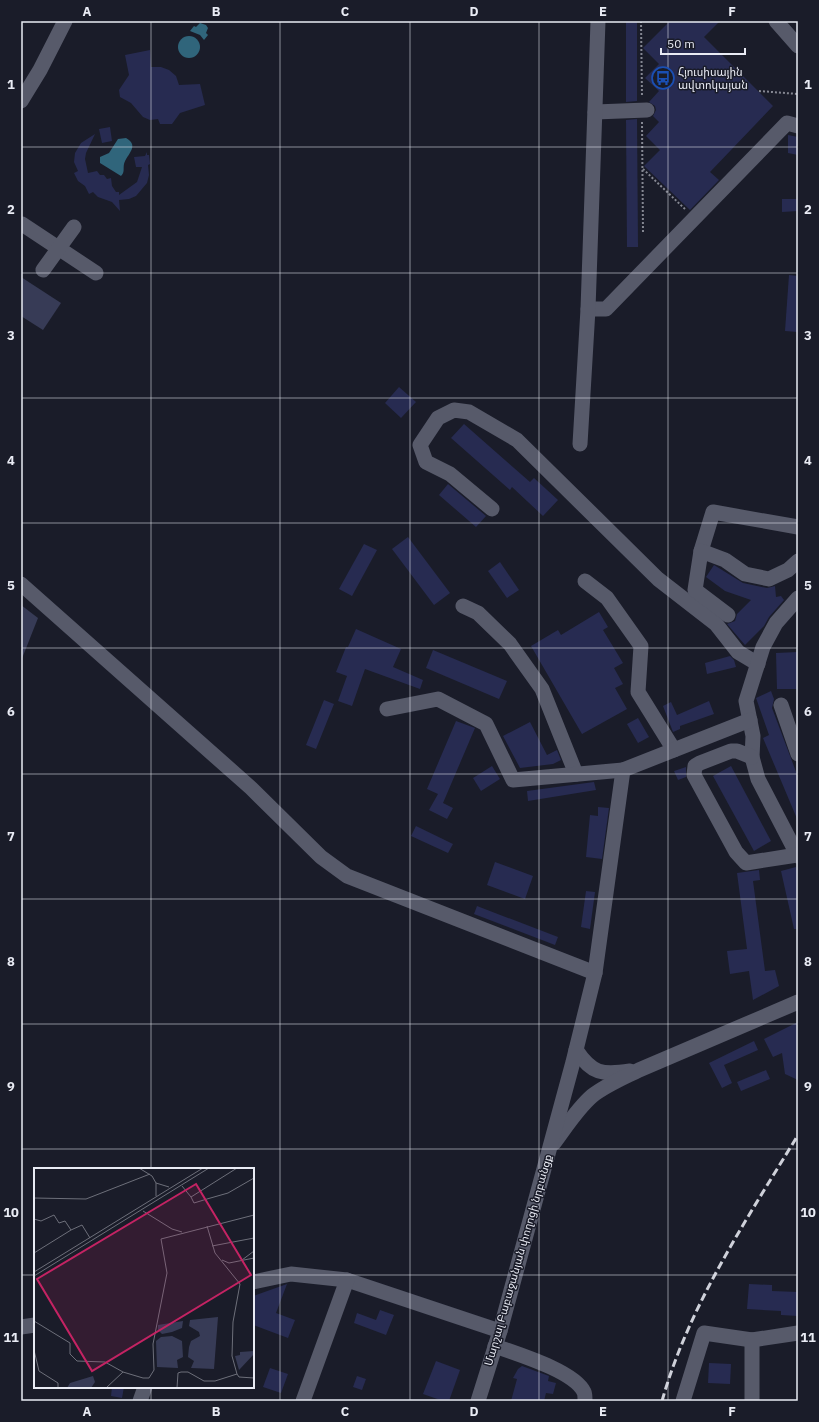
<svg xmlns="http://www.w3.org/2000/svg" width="819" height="1422" font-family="'IBM Plex Sans','Noto Sans Armenian',sans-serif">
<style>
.green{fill:#373b56}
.water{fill:#30657b}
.building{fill:#272b51}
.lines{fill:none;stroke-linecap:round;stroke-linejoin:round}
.path{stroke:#858792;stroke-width:2;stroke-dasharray:2 2;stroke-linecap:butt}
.minor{stroke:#575a6a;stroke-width:15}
.rail{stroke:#cfd1da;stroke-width:3;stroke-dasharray:8 4;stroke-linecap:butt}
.grid{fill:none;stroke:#e9ebf4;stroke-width:1;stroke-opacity:0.55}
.labels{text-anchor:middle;stroke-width:3;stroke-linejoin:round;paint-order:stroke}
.poi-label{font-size:11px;fill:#e9ebf4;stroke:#1a1c29;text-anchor:start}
.street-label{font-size:11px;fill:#e9ebf4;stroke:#1a1c29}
.inset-road{fill:none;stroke:#6d6f7a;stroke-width:1}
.view{fill:#c42363;fill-opacity:0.15;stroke:#c42363;stroke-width:2}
.inset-edge{fill:none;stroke:#e9ebf4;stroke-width:2}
.neatline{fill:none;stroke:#e9ebf4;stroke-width:1.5}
.grid-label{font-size:13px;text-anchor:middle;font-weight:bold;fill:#e9ebf4}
</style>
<rect width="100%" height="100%" fill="#1a1c29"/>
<g class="green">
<path d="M 21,277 L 61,303 L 43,330 L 21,316 Z"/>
<path d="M 21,605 L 38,618 L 21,661 Z"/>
</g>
<g class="water">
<path d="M 200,23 L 206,25 L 208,28 L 206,33 L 208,35 L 204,40 L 200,35 L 190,31 L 194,26 L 196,27 Z"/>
<circle cx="189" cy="47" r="11"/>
<path d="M 126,138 C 140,146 127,154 124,164 C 123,169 125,172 121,176 L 100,163 L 100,157 L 109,153 L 118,139 Z"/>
</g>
<g class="building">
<path d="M 626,21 L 637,21 L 637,101 L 626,102 Z"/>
<path d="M 670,21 L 720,21 L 704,37 L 773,106 L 710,172 L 719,180 L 690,210 L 644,166 L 660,150 L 646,136 L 659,122 L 653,116 L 656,110 L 655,106 L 649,102 L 659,91 L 645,78 L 659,64 L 643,48 Z"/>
<path d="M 150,50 L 151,67 L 161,67 L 169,70 L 176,76 L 179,85 L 200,84 L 205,105 L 180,113 L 172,124 L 160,124 L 158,119 L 150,120 L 143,117 L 131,103 L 120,97 L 119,90 L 129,75 L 125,55 Z"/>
<path d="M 637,119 L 638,247 L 627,247 L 626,120 Z"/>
<path d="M 110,127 L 112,141 L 102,143 L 99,129 Z"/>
<path d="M 95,134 L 86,153 L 85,159 L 88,173 L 97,171 L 100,175 L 104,175 L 107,179 L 111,178 L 112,186 L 116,192 L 119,192 L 119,195 L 137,182 L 142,167 L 136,167 L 134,157 L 145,156 L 147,152 L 147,155 L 149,155 L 150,164 L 148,165 L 149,175 L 147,183 L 136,196 L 129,199 L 119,200 L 120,211 L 112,202 L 98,197 L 93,192 L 89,194 L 85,186 L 78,181 L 74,173 L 78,171 L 74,162 L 75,153 L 81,143 Z"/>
<path d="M 788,135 L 798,137 L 798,155 L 788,153 Z"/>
<path d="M 782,199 L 798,199 L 798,211 L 782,212 Z"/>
<path d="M 789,275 L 798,276 L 798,332 L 785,331 Z"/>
<path d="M 399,387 L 416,402 L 401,418 L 385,403 Z"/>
<path d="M 464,424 L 530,482 L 534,478 L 558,500 L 543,516 L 512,487 L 510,490 L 451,438 Z"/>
<path d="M 448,484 L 486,516 L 476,527 L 439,495 Z"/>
<path d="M 408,537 L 450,593 L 434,605 L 392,549 Z"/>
<path d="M 364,544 L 377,550 L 352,596 L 339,589 Z"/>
<path d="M 500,562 L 519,590 L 507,598 L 488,571 Z"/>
<path d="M 714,565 L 743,583 L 767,588 L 775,586 L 776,597 L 781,596 L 784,600 L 769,617 L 764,626 L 745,645 L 727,624 L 735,621 L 737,614 L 751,600 L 725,591 L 706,577 Z"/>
<path d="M 599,612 L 608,627 L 603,630 L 623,663 L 614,668 L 623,684 L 615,688 L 627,709 L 582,734 L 531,646 L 558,630 L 561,635 Z"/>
<path d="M 356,629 L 401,649 L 393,667 L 423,680 L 420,689 L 365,669 L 352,706 L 338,701 L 347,676 L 336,672 L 346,647 L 348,647 Z"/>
<path d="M 433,650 L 507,681 L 499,699 L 426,668 Z"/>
<path d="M 798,652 L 798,689 L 777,689 L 776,653 Z"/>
<path d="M 730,656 L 734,660 L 736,667 L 707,674 L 705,663 Z"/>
<path d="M 771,691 L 774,699 L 772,708 L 798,777 L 798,821 L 763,738 L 769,735 L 756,698 Z"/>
<path d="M 324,700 L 334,704 L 316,749 L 306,745 Z"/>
<path d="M 709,701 L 714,714 L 680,726 L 680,729 L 673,732 L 663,706 L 671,702 L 677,715 Z"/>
<path d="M 638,718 L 649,737 L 638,743 L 627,724 Z"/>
<path d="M 456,721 L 475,728 L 443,803 L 453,808 L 447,819 L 429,810 L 438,794 L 427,789 Z"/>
<path d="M 530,722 L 547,755 L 557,750 L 561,760 L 553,764 L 520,768 L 503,736 Z"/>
<path d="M 492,766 L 500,779 L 481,791 L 473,778 Z"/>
<path d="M 731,766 L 771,841 L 754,851 L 713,776 Z"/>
<path d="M 686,767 L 686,777 L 678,780 L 674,771 Z"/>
<path d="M 594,782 L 596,790 L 528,801 L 527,791 Z"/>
<path d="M 598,807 L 609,808 L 602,859 L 586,857 L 590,815 L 598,816 Z"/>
<path d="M 416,826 L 453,844 L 448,853 L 411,836 Z"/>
<path d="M 495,862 L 533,876 L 525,899 L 487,885 Z"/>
<path d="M 796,867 L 798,875 L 798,929 L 794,929 L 781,871 Z"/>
<path d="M 759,870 L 760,880 L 753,881 L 765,971 L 775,970 L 779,986 L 753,1000 L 749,971 L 730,974 L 727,951 L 747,949 L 737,873 Z"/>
<path d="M 586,891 L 595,892 L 590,929 L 581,927 Z"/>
<path d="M 477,906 L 558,937 L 555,945 L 474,914 Z"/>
<path d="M 798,1022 L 798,1080 L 785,1074 L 782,1053 L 773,1057 L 764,1039 Z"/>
<path d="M 754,1041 L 758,1050 L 724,1065 L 732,1083 L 722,1088 L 709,1063 Z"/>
<path d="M 766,1070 L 770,1079 L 741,1091 L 737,1082 Z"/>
<path d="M 287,1284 L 276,1313 L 295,1320 L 288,1338 L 253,1325 L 253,1296 Z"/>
<path d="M 749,1284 L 772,1285 L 772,1291 L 798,1292 L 798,1316 L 781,1315 L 781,1311 L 747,1309 Z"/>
<path d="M 380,1310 L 394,1315 L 386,1335 L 354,1323 L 357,1313 L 376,1320 Z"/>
<path d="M 436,1361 L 460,1370 L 449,1401 L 443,1401 L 423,1394 Z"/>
<path d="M 709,1363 L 731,1364 L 730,1384 L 708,1383 Z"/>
<path d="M 522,1366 L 549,1376 L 548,1381 L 556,1383 L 553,1394 L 546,1393 L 544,1401 L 511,1401 L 517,1379 L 513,1378 L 518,1369 Z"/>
<path d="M 270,1368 L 288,1374 L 281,1393 L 263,1387 Z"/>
<path d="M 357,1376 L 366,1379 L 362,1390 L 353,1387 Z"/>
<path d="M 112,1387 L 124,1387 L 122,1398 L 111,1396 Z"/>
</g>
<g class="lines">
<g class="path">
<path d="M 641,21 L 642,97"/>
<path d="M 759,91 L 798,94"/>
<path d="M 642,122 L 643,233"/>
<path d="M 643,169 L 686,210"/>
</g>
<g class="minor">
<path d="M 776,21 L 798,46"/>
<path d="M 21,101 L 40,70 L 65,21"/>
<path d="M 595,112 L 647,110"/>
<path d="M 22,224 L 96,273"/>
<path d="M 43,270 L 74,227"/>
<path d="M 588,309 L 606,309 L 787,123 L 798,126"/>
<path d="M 580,444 L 588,309 L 598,21"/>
<path d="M 492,509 L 450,474 L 426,462 L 420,445 L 438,418 L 454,410 L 469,412 L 517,440 L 658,579 L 716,624 L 738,652 L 758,664"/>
<path d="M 701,551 L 713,512 L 798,527"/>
<path d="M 585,581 L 607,598 L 641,646 L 638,692 L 674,750"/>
<path d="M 21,584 L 251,788 L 321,857 L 347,876 L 595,973"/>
<path d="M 798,598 L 776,623 L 763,647 L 746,701 L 753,736 L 752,757 L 758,779 L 798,856"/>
<path d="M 463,606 L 478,613 L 510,644 L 542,689 L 576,774"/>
<path d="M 728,615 L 695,590 L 701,551 L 725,560 L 745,574 L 769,579 L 788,570 L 798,561"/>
<path d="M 781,705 L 798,754"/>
<path d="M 387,709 L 438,699 L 486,724 L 513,780 L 623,770"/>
<path d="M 752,757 L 737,751 L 731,751 L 700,763 L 695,766 L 694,775 L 736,852 L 746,863 L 797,855"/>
<path d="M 576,1050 C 592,1074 602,1075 630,1071"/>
<path d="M 554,1143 C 566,1127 577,1109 592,1096 C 606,1085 623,1078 639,1070 L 798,1002"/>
<path d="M 253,1282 L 291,1274 L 347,1280 L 500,1331"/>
<path d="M 21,1327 L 35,1325"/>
<path d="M 495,1346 C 517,1354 574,1371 584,1392 C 585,1394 585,1398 585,1401"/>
<path d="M 140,1401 L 145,1387"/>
<path d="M 303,1401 L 347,1280"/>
<path d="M 478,1401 L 500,1331 L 573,1062 L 595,973 L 623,770 L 750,720"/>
<path d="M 683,1401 L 704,1333 L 752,1340"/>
<path d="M 752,1401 L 752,1340 L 798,1333"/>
</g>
<path class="rail" d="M 662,1401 C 689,1305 747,1219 798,1135"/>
</g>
<path class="grid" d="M 151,21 L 151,1169M 280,21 L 280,1401M 410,21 L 410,1401M 539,21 L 539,1401M 668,21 L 668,1401M 21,147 L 798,147M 21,273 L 798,273M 21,398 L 798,398M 21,523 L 798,523M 21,648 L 798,648M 21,774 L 798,774M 21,899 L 798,899M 21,1024 L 798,1024M 21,1149 L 798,1149M 21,1275 L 35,1275M 253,1275 L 798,1275M 151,1387 L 151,1401"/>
<defs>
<g id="bus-ring" transform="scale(1.15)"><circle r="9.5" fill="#1a1c29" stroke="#1a4fb4" stroke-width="1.5"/><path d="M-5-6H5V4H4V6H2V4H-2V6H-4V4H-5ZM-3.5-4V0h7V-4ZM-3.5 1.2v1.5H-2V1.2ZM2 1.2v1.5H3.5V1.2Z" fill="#1a4fb4"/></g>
</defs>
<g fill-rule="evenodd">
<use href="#bus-ring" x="663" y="78"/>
</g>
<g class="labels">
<g class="poi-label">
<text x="678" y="76">Հյուսիսային<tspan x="678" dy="13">ավտոկայան</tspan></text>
</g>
<g class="street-label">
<text transform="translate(518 1260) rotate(-74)" y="4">Մարշալ Բաբաջանյան փողոցի նրբանցք</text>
</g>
</g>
<g transform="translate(34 1168)">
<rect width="220" height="220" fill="#1a1c29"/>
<path d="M 184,149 L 180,201 L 157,200 L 160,193 L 154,189 L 155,179 L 157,173 L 166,168 L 165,164 L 155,158 L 156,152 ZM 149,153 L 148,160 L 138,164 L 128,166 L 124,162 L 124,157 ZM 138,168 L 148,173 L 149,189 L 143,192 L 144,200 L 123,199 L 122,173 L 127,169 ZM 220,183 L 220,186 L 205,202 L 201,188 L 206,187 L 206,184 ZM 59,208 L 61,214 L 57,220 L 33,220 L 36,215 Z" fill="#373b56"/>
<path class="inset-road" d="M 105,0 L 118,8 L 122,15M 148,18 L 157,29 L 203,0M 122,28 L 122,15 L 135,19M 157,29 L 160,35 L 173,31 L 194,25 L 220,10M 0,30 L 52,31 L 116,6M 109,43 L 138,61 L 148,64M 0,51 L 7,53 L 20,47 L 25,55 L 31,53 L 37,62 L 48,57 L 56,70M 173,58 L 181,85 L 206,116 L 199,154 L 198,188 L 203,206 L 205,209 L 220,210M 178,78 L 220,70M 0,85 L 37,62M 188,92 L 195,95 L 220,90M 208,92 L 220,83M 0,104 L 169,0M 0,108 L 175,0M 0,153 L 36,175 L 36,186 L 43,193 L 71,194 L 89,204 L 72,220M 0,182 L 5,203 L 24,215 L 24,220M 89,204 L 109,210 L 115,210 L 120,202 L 119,176 L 133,105 L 127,71 L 220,47M 143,220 L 144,205 L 147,204 L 154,204 L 170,213 L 181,213 L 203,206"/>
<path class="view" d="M 162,16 L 217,107 L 58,203 L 3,111 Z"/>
<rect width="220" height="220" class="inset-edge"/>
</g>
<rect width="819" height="1422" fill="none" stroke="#1a1c29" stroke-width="44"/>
<path d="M661 48v6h84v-6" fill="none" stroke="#e9ebf4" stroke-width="2"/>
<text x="667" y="48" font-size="12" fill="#e9ebf4" stroke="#1a1c29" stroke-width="3" paint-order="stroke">50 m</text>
<rect x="22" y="22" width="775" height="1378" class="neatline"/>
<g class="grid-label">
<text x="87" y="16">A</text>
<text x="216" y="16">B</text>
<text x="345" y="16">C</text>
<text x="474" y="16">D</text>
<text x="603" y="16">E</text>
<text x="732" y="16">F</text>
<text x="11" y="89">1</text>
<text x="808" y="89">1</text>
<text x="11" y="214">2</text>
<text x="808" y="214">2</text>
<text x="11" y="340">3</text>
<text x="808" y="340">3</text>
<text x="11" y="465">4</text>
<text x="808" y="465">4</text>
<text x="11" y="590">5</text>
<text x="808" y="590">5</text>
<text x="11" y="716">6</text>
<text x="808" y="716">6</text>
<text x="11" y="841">7</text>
<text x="808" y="841">7</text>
<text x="11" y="966">8</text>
<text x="808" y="966">8</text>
<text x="11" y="1091">9</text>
<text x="808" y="1091">9</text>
<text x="11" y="1217">10</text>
<text x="808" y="1217">10</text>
<text x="11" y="1342">11</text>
<text x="808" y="1342">11</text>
<text x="87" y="1416">A</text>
<text x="216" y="1416">B</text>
<text x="345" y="1416">C</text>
<text x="474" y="1416">D</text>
<text x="603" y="1416">E</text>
<text x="732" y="1416">F</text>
</g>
</svg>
